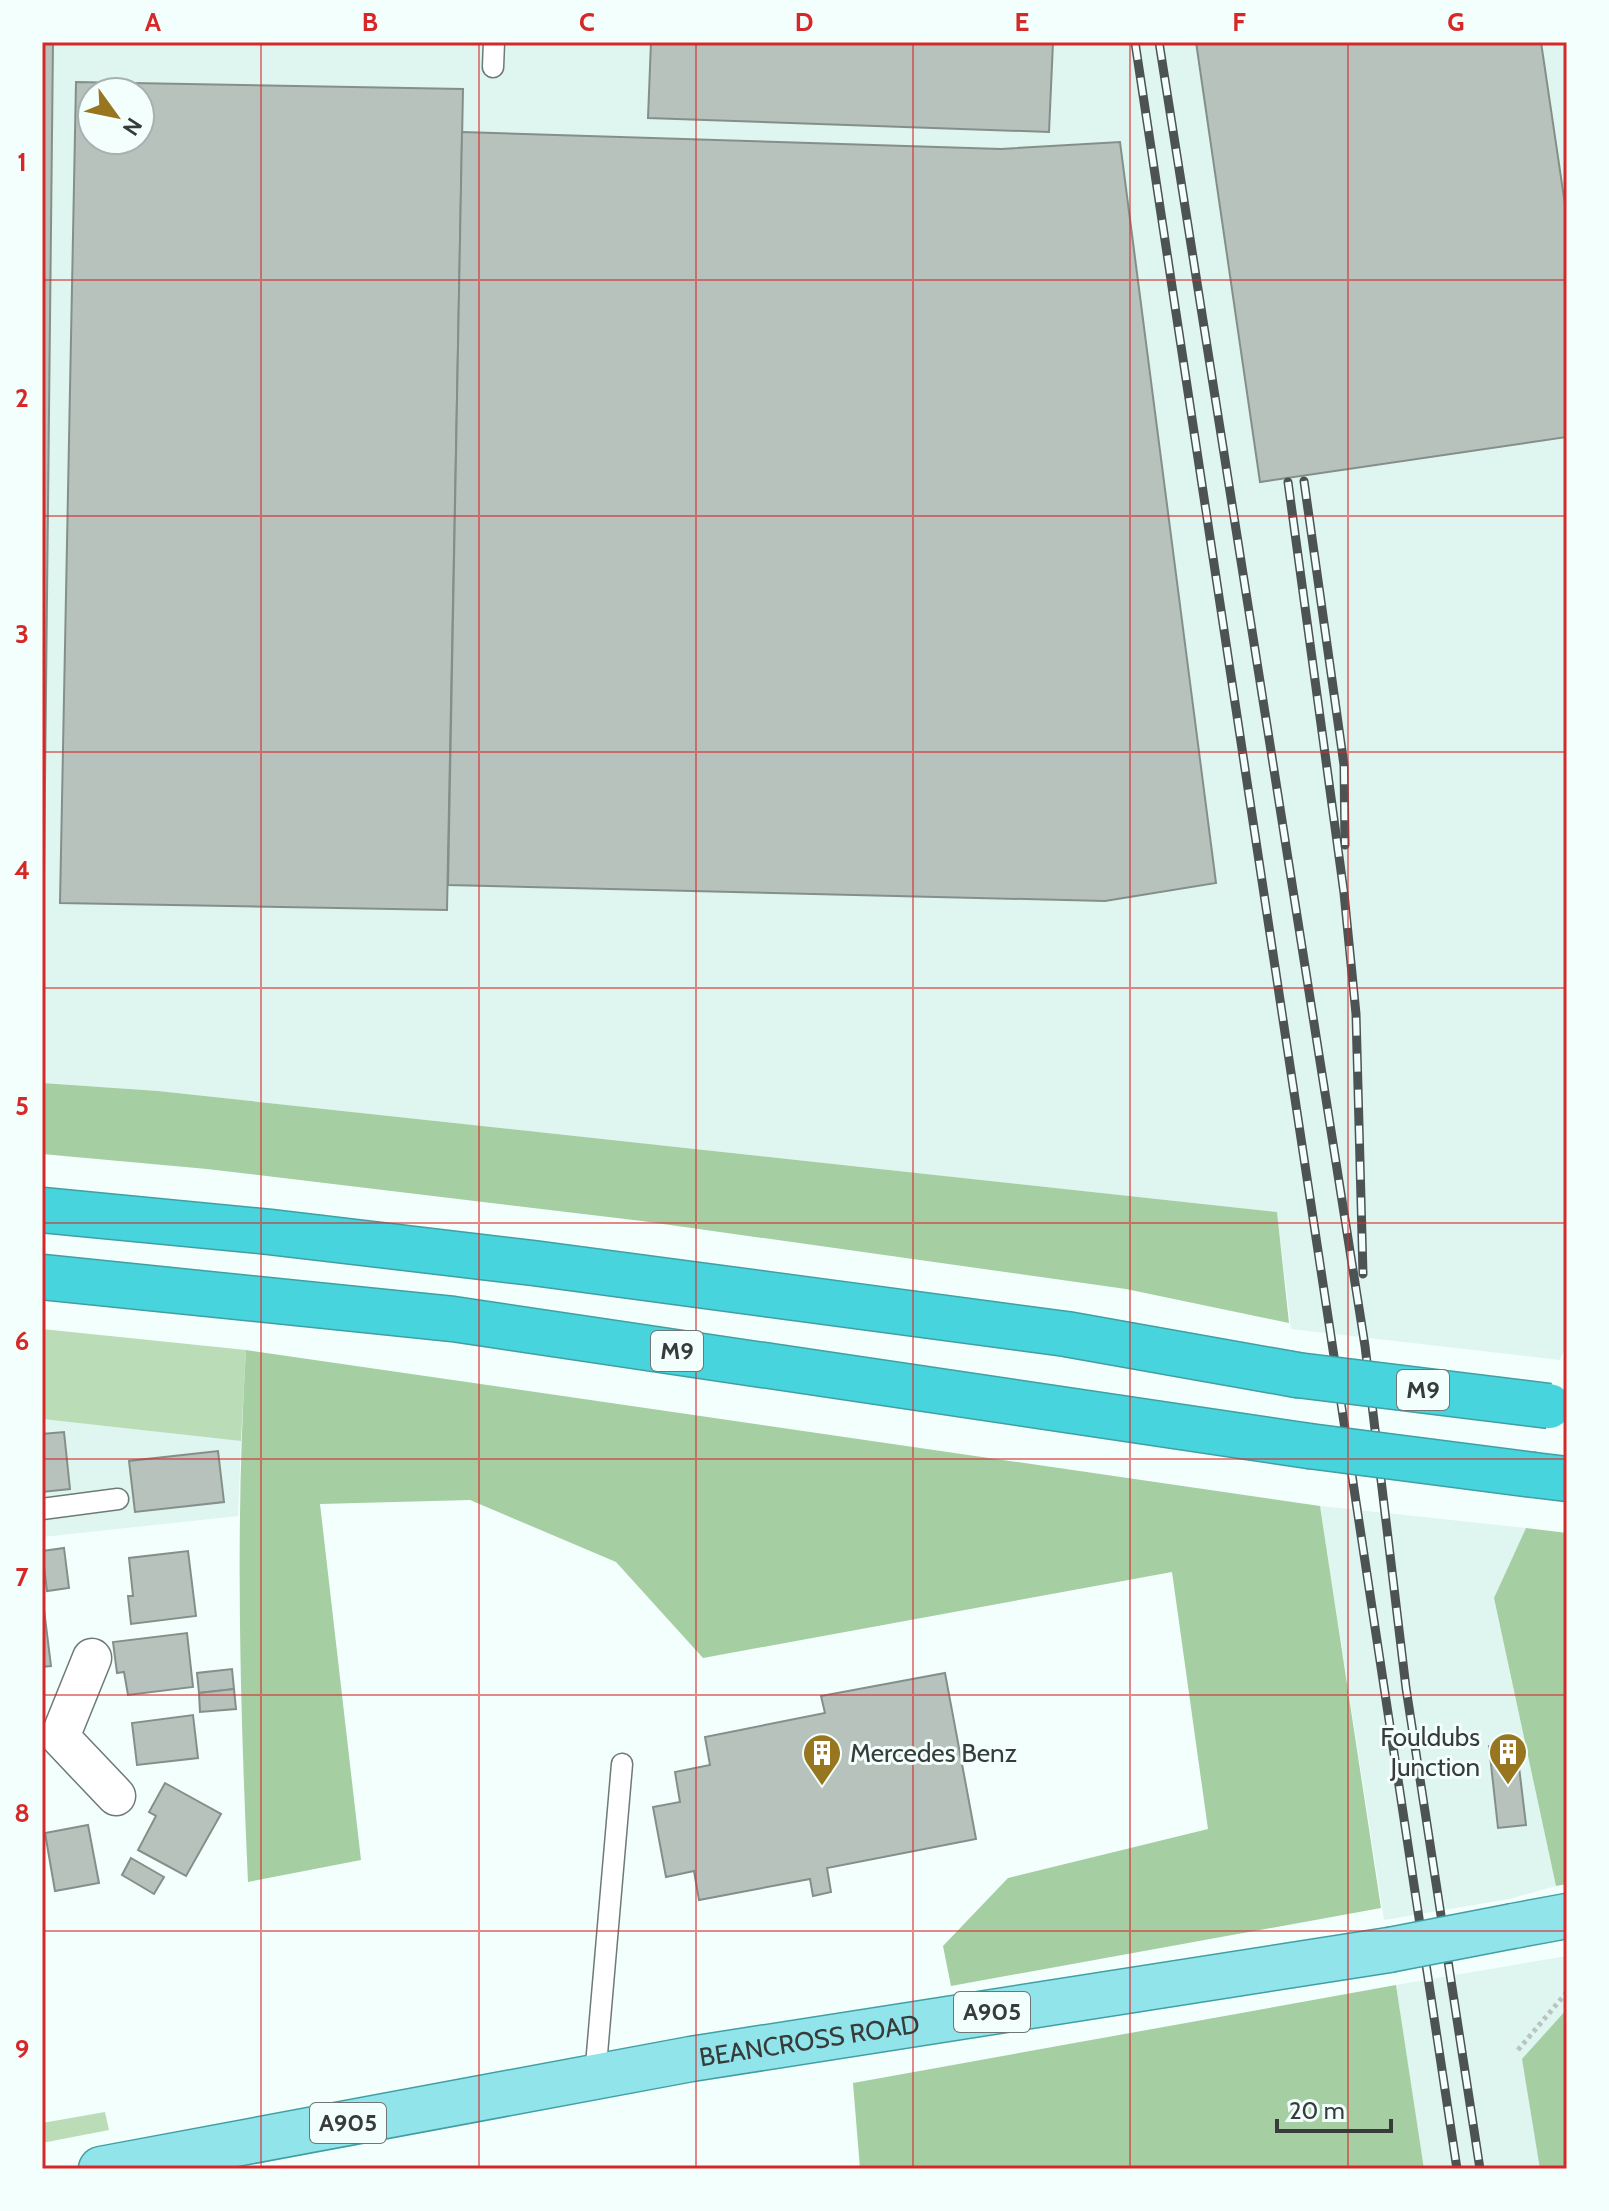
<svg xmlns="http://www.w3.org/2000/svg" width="1609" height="2211" font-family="Cabin,sans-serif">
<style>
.built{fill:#def5f0;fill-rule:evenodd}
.green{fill:#baddb7}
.forest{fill:#a6cea3}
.building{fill:#b7c2bc;stroke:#858f89;stroke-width:2;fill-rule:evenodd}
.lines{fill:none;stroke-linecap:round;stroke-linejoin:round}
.lane-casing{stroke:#6e7a77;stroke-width:23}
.street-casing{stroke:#6e7a77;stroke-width:41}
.primary-casing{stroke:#419fa4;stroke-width:47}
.highway-casing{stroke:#419fa4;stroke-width:47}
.path{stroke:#bac4c2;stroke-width:5;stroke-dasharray:4 4;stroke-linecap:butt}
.lane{stroke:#fff;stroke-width:20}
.street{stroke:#fff;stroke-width:38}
.primary{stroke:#91e5ea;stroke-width:44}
.highway{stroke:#47d4dc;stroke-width:44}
.rail-casing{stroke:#4d5352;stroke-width:9}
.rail{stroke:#f2fffc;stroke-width:6;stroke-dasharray:18;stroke-linecap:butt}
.primary-bridge-casing{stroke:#419fa4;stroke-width:47;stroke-linecap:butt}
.highway-bridge-casing{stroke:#419fa4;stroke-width:47;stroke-linecap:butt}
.primary-bridge{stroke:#91e5ea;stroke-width:44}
.highway-bridge{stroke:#47d4dc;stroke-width:44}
.grid{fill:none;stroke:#d62828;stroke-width:2;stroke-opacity:0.55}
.labels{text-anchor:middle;stroke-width:6;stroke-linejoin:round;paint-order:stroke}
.shield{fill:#f2fffc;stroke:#6f7675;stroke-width:2}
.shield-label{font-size:24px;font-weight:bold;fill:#373c3b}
.poi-label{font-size:26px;fill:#373c3b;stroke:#f2fffc;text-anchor:end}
.street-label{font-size:26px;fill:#373c3b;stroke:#f2fffc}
.neatline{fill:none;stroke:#d62828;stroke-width:3}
.grid-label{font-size:26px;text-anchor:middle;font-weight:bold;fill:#d62828}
</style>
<rect width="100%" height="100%" fill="#f2fffc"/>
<g class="built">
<path d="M 42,42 L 1567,42 L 1567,1342 L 1560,1360 L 1291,1329 L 1277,1212 L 158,1091 L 42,1083 ZM 92,92 L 140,92 L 140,140 L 92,140 Z"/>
<path d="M 42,1419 L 241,1441 L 238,1516 L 42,1537 Z"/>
<path d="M 1320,1506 L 1526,1528 L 1494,1599 L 1556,1886 L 1509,1899 L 1384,1920 Z"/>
<path d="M 1567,1956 L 1567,2169 L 1424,2169 L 1396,1985 Z"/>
</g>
<g class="green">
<path d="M 42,1329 L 246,1350 L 241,1441 L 42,1419 Z"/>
<path d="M 105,2112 L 109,2130 L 42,2143 L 42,2123 Z"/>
</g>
<g class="forest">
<path d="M 42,1083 L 158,1091 L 1277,1212 L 1289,1323 L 1126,1289 L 642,1221 L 207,1169 L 42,1154 Z"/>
<path d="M 246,1350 L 1320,1506 L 1381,1908 L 951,1986 L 943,1946 L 1008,1878 L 1208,1829 L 1172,1572 L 703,1658 L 616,1562 L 470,1500 L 320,1504 L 361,1860 L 248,1882 C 240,1704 235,1528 246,1350 Z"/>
<path d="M 1526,1528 L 1567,1533 L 1567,1884 L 1556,1886 L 1494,1598 Z"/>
<path d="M 1396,1985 L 1424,2169 L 860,2169 L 853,2083 Z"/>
<path d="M 1567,2009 L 1567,2169 L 1540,2169 L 1522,2059 Z"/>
</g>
<g class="building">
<path d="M 42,42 L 53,42 L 43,968 L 42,968 Z"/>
<path d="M 651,42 L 1053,42 L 1049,132 L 648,118 Z"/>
<path d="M 1196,42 L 1541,42 L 1567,218 L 1567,437 L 1260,482 Z"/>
<path d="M 76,82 L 463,89 L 447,910 L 60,903 ZM 92,92 L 140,92 L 140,140 L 92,140 Z"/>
<path d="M 462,132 L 1001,149 L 1120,142 L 1216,883 L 1105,901 L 448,885 Z"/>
<path d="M 64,1432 L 70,1489 L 42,1492 L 42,1434 Z"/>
<path d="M 218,1451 L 224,1502 L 135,1512 L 129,1461 Z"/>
<path d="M 64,1548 L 69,1588 L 47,1591 L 42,1551 Z"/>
<path d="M 188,1551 L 196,1616 L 131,1624 L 128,1596 L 133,1596 L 129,1558 Z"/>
<path d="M 42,1593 L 51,1666 L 42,1667 Z"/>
<path d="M 187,1633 L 193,1687 L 128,1695 L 124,1672 L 117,1673 L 113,1642 Z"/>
<path d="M 232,1669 L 234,1689 L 199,1693 L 197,1673 Z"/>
<path d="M 945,1673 L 976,1839 L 827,1868 L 831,1892 L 813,1896 L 810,1879 L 699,1900 L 694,1871 L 666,1877 L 653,1807 L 680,1802 L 675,1772 L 710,1765 L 705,1737 L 825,1713 L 821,1696 Z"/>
<path d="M 234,1689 L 236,1709 L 200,1712 L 199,1693 Z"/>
<path d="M 193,1715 L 198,1758 L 137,1765 L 132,1723 Z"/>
<path d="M 1516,1742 L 1526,1825 L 1498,1828 L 1489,1746 Z"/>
<path d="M 165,1783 L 221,1814 L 186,1876 L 138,1850 L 156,1816 L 149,1812 Z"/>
<path d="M 88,1825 L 99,1883 L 55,1891 L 45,1833 Z"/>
<path d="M 131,1858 L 164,1877 L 154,1894 L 122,1875 Z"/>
</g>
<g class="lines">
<g class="lane-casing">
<g id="lane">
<path d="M 493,67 L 494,42"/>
<path d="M 42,1509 L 118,1499"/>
<path d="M 595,2077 L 622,1764"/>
</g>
</g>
<g class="street-casing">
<path id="street" d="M 92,1658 L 60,1737 L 116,1796"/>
</g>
<g class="primary-casing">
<g id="primary">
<path d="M 1513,1926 L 1567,1916"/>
<path id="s1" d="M 101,2169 L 691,2059 L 1389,1950"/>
</g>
</g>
<g class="highway-casing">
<g id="highway">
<path d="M 42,1210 L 270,1232 L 533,1263 L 1066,1334 L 1297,1375"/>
<path d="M 42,1277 L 453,1319 L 1309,1446"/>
<path d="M 1534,1475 L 1567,1479"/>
</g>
</g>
<path class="path" d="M 1518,2050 L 1567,1992"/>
<use href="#lane" class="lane"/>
<use href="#street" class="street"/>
<use href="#primary" class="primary"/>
<use href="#highway" class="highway"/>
<g class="rail-casing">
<g id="rail">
<path d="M 1135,42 L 1457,2169"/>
<path d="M 1159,42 L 1365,1346 L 1406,1688 L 1480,2169"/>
<path d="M 1304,481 L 1344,765 L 1345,845"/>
<path d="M 1288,482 L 1344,893 L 1356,1014 L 1363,1274"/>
</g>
</g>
<use href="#rail" class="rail"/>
<g class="primary-bridge-casing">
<path id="primary-bridge" d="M 1389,1950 L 1513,1926"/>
</g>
<g class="highway-bridge-casing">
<g id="highway-bridge">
<path d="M 1297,1375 L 1549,1406"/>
<path d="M 1309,1446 L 1534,1475"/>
</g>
</g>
<use href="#primary-bridge" class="primary-bridge"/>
<use href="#highway-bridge" class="highway-bridge"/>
</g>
<path class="grid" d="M 261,42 L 261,2169M 479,42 L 479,2169M 696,42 L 696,2169M 913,42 L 913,2169M 1130,42 L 1130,2169M 1348,42 L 1348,2169M 42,280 L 1567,280M 42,516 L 1567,516M 42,752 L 1567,752M 42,988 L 1567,988M 42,1223 L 1567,1223M 42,1459 L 1567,1459M 42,1695 L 1567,1695M 42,1931 L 1567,1931"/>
<defs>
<g id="building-pin" transform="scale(2)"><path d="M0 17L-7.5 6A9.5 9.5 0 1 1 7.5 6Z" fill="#98751f" stroke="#f2fffc"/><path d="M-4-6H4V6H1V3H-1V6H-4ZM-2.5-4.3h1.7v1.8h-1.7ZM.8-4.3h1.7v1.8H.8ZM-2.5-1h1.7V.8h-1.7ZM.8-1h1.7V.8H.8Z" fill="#fff"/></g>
</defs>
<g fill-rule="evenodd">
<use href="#building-pin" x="1508" y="1752"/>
<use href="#building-pin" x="822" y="1753"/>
</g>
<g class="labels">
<g class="shield">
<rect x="651" y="1331" width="52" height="40" rx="6"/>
<rect x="1397" y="1370" width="52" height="40" rx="6"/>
<rect x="954" y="1992" width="76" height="40" rx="6"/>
<rect x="310" y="2103" width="76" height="40" rx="6"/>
</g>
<g class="shield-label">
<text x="677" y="1359">M9</text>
<text x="1423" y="1398">M9</text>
<text x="992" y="2020">A905</text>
<text x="348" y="2131">A905</text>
</g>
<g class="poi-label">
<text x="1480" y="1746">Fouldubs<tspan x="1480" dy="30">Junction</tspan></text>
<text x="850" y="1762" text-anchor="start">Mercedes Benz</text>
</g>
<g class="street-label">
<text dy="9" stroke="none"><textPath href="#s1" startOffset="720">BEANCROSS ROAD</textPath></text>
</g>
</g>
<rect width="1609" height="2211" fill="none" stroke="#f2fffc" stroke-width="88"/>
<g transform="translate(116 116) rotate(123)"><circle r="38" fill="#f2fffc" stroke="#a7b1af" stroke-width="2"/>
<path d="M0-6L14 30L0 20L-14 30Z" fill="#98751f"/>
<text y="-12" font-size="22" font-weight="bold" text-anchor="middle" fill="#373c3b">N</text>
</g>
<path d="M1277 2119v12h114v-12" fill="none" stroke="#373c3b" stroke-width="4"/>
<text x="1289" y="2119" font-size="24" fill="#373c3b" stroke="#f2fffc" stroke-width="6" paint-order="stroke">20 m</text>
<rect x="44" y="44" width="1521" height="2123" class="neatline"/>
<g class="grid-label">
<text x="153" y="31">A</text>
<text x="370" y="31">B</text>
<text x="587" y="31">C</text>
<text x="804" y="31">D</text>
<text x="1022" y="31">E</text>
<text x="1239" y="31">F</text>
<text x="1456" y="31">G</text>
<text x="22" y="171">1</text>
<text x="22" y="407">2</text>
<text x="22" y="643">3</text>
<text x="22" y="879">4</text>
<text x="22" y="1115">5</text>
<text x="22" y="1350">6</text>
<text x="22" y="1586">7</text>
<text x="22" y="1822">8</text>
<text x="22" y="2058">9</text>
</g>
</svg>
